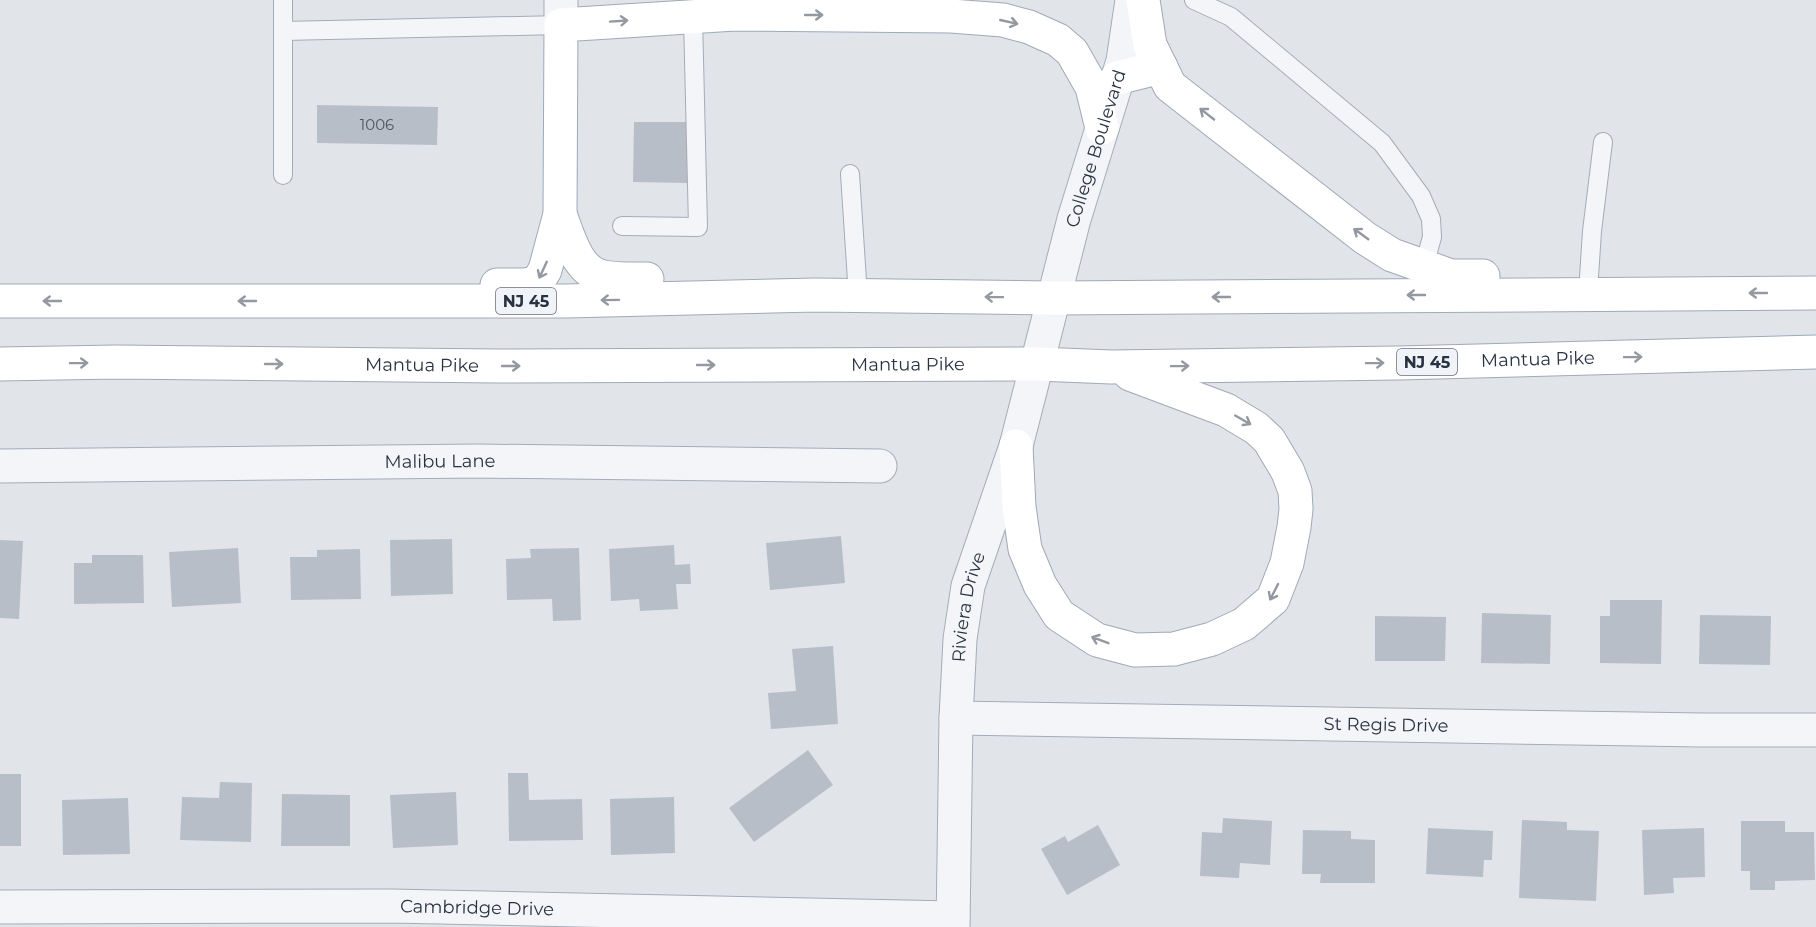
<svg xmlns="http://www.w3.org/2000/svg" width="1816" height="927" font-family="Montserrat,sans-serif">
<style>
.building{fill:#b8bec7}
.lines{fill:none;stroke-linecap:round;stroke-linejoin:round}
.service-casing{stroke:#a6acb4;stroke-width:20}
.minor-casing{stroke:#a6acb4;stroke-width:35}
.tertiary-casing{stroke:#a6acb4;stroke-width:35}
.primary-casing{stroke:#a0a9b6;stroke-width:35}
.service{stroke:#f4f5f8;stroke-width:18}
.minor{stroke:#f4f5f8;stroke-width:33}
.tertiary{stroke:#f4f5f8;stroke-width:33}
.primary{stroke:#fff;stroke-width:33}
.oneway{stroke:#9498a0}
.labels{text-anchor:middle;stroke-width:4.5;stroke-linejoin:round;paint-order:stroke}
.number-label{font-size:15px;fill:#4d5563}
.shield{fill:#f0f3f7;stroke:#656c78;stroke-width:1.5}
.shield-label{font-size:16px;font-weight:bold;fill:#293242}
.street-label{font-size:18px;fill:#293242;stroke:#f0f3f7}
</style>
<rect width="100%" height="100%" fill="#e1e5ea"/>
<g class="building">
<path d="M 317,105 L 438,107 L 437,145 L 317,143 Z"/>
<path d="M 634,122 L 690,122 L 689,183 L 633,182 Z"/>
<path d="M 841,536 L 845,583 L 770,590 L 766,543 Z"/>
<path d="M 452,539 L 453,594 L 391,596 L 390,540 Z"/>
<path d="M 0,540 L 23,541 L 19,619 L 0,618 Z"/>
<path d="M 674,545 L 675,565 L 690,564 L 691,584 L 676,584 L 678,609 L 640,611 L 639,599 L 611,601 L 609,549 Z"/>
<path d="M 238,548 L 241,603 L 172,607 L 169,552 Z"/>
<path d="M 579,548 L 581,620 L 553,621 L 552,599 L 507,600 L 506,559 L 531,558 L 530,549 Z"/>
<path d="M 360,549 L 361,599 L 291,600 L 290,557 L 317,557 L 317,550 Z"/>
<path d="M 92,555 L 143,555 L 144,603 L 74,604 L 74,563 L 92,563 Z"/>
<path d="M 1610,600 L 1662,600 L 1661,664 L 1600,663 L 1600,616 L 1610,616 Z"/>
<path d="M 1482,613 L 1551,615 L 1550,664 L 1481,663 Z"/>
<path d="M 1700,615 L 1771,616 L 1770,665 L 1699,664 Z"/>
<path d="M 1375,616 L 1446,617 L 1445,661 L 1375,661 Z"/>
<path d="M 833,646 L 838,724 L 771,729 L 768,693 L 796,691 L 792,649 Z"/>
<path d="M 808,750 L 833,785 L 754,842 L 729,808 Z"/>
<path d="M 508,773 L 528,773 L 529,800 L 582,799 L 583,840 L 509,841 Z"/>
<rect x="0" y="774" width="21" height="72"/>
<path d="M 220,782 L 252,783 L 251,842 L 180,840 L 182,797 L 219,798 Z"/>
<path d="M 456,792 L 458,845 L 393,848 L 390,795 Z"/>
<path d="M 282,794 L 350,795 L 350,846 L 281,846 Z"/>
<path d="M 674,797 L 675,853 L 611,855 L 610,799 Z"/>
<path d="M 128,798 L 130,854 L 63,855 L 62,800 Z"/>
<path d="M 1223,818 L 1272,821 L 1270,865 L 1240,863 L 1239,878 L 1200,876 L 1202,832 L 1222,833 Z"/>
<path d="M 1522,820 L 1567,822 L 1567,830 L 1599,831 L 1596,901 L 1519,898 Z"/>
<path d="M 1741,821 L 1785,821 L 1785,832 L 1814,832 L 1815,880 L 1775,881 L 1775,890 L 1750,890 L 1750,871 L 1741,871 Z"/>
<path d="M 1098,825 L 1120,865 L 1067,895 L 1041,849 L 1065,836 L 1068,842 Z"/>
<path d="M 1428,828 L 1493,831 L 1492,860 L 1484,860 L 1483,877 L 1426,874 Z"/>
<path d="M 1704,828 L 1705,877 L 1673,878 L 1674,893 L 1644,895 L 1642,830 Z"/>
<path d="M 1303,830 L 1351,831 L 1351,839 L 1375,840 L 1375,883 L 1320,883 L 1321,874 L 1302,874 Z"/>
</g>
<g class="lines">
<g class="service-casing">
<g id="service">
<path d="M 283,0 L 283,31 L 561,25"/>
<path d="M 1194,0 L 1231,17 L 1382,143 L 1421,196 L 1431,219 L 1432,237 L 1424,266"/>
<path d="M 283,31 L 283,175"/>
<path d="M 850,174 L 858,296"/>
<path d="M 622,226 L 698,227 L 693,17"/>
<path d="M 1589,277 L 1592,231 L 1603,142"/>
</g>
</g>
<g class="minor-casing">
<g id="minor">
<path d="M 561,25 L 561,0"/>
<path id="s1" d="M 0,466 L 479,461 L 880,466"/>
<path id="s2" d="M 956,718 L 1702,730 L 1816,730"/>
<path id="s3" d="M 0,907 L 392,906 L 953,918"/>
<path id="s4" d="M 953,927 L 956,718 L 960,639 L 968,586 L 1016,446"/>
</g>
</g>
<g class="tertiary-casing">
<g id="tertiary">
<path id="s5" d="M 1016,446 L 1074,219 L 1123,61 L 1132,0"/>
</g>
</g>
<g class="primary-casing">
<g id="primary">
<path d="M 1143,0 L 1150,45 L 1170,86 L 1365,238 L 1392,255 L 1451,276 L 1483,276"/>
<path d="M 1117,78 L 1161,67"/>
<path d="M 560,214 C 568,235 577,273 604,277 C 618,280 633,279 647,279"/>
<path d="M 497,285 L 524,285 L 537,283 L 545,270 L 560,214 L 561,25 L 735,14 L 951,16 L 1003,20 L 1029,27 L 1058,40 L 1072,52 L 1092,87 L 1102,128"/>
<path d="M 0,301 L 565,301 L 815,295 L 1053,298 L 1816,293"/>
<path id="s6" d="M 0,364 L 117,362 L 499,366 L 1038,364 L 1111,367 L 1399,363 L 1816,352"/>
<path d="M 1016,446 L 1019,507 L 1025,549 L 1040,585 L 1059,615 L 1097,640 L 1135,650 L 1174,649 L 1212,639 L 1244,624 L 1273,599 L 1287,563 L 1294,527 L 1296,509 L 1295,491 L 1288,472 L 1269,440 L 1256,428 L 1226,410 L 1130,374"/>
</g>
</g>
<use href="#service" class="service"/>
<use href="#minor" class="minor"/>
<use href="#tertiary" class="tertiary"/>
<use href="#primary" class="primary"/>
</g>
<defs><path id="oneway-shaft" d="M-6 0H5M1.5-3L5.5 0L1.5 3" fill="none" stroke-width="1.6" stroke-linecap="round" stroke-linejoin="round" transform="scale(1.5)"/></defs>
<g class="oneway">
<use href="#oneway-shaft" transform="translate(814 15)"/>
<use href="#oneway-shaft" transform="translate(619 21) rotate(-4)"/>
<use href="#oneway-shaft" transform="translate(1009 22) rotate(13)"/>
<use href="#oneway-shaft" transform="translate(1207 114) rotate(-142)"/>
<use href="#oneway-shaft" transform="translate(1361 234) rotate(-144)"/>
<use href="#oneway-shaft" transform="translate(543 270) rotate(115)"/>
<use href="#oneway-shaft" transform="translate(1758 293) rotate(-180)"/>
<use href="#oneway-shaft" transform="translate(1416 295) rotate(180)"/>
<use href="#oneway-shaft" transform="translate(994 297) rotate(-179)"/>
<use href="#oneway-shaft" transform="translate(1221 297) rotate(180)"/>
<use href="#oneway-shaft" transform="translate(610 300) rotate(179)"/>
<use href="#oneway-shaft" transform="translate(52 301) rotate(180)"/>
<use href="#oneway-shaft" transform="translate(247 301) rotate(180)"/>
<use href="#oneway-shaft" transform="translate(1633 357) rotate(-1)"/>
<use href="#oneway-shaft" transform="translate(79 363) rotate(-1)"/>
<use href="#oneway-shaft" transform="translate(1375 363) rotate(-1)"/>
<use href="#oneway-shaft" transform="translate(274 364)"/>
<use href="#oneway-shaft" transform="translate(706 365)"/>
<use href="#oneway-shaft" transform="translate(511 366)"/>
<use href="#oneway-shaft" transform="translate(1180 366) rotate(-1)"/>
<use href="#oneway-shaft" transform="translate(1243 420) rotate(30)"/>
<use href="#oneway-shaft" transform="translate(1274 592) rotate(117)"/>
<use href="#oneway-shaft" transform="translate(1100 640) rotate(-159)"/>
</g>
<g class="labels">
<g class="number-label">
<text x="377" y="130">1006</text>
</g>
<g class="shield">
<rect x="496" y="288" width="60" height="26" rx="4.5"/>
<rect x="1397" y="349" width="60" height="26" rx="4.5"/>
</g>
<g class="shield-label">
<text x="526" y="307">NJ 45</text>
<text x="1427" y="368">NJ 45</text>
</g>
<g class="street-label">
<text dy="6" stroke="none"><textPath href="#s5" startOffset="308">College Boulevard</textPath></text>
<text dy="6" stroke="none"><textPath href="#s6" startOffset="1538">Mantua Pike</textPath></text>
<text dy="6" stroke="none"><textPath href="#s6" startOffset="908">Mantua Pike</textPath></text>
<text dy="6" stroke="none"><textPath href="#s6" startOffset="422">Mantua Pike</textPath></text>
<text dy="6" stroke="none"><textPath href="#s1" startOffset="440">Malibu Lane</textPath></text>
<text dy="6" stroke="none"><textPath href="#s4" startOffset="321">Riviera Drive</textPath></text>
<text dy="6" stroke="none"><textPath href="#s2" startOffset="430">St Regis Drive</textPath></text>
<text dy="6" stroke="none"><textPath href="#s3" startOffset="477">Cambridge Drive</textPath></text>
</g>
</g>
</svg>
